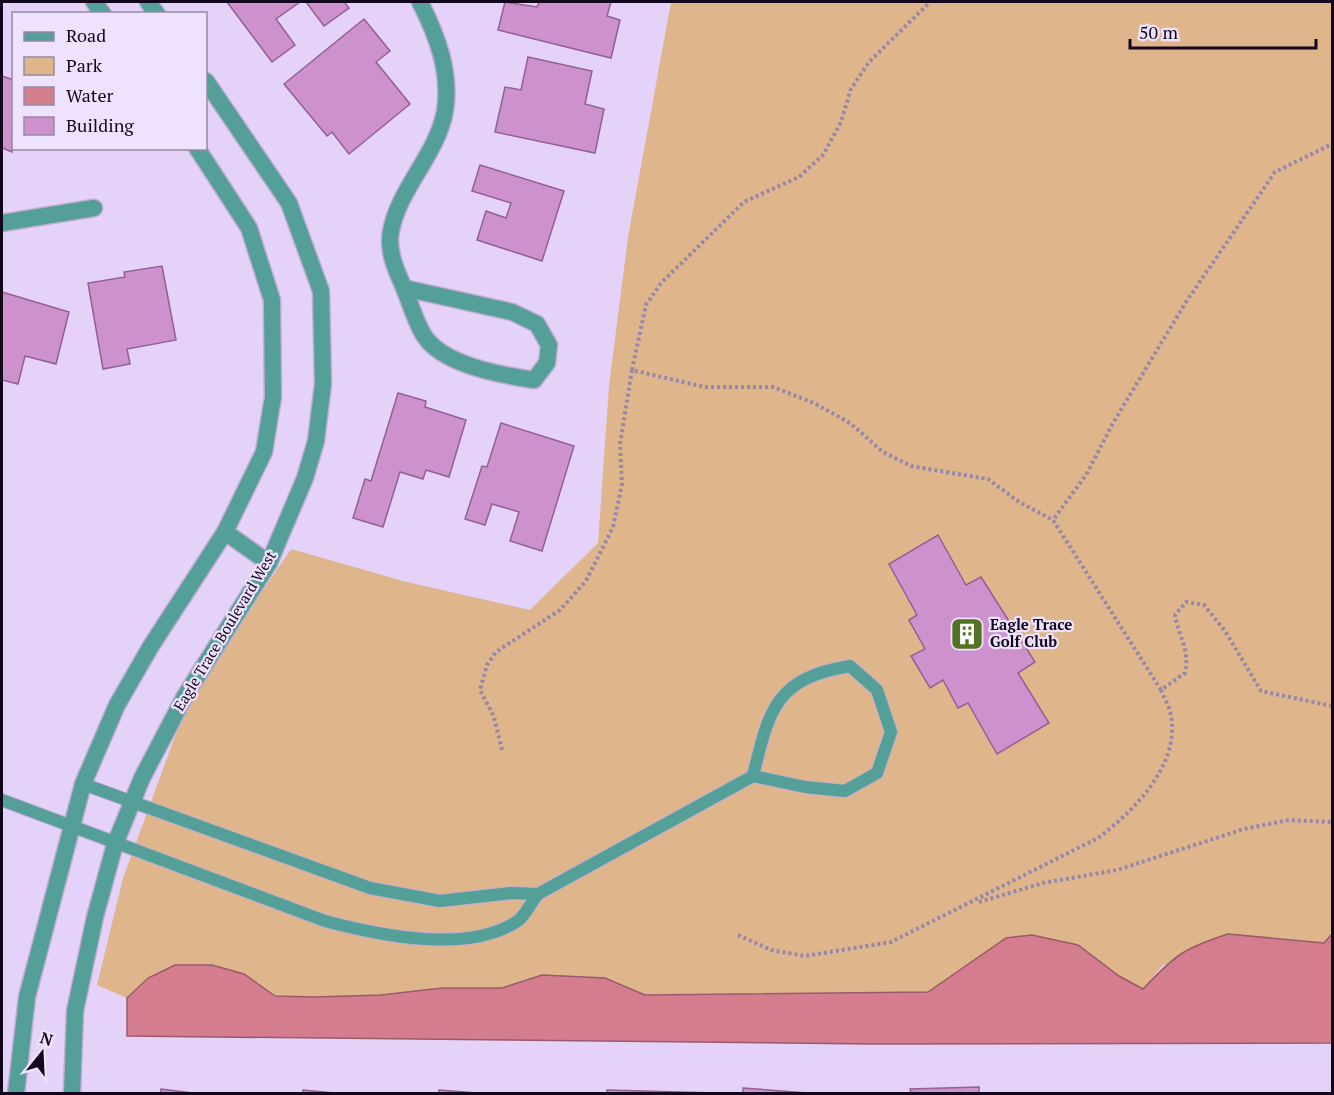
<svg xmlns="http://www.w3.org/2000/svg" width="1334" height="1095" font-family="'PT Serif',serif">
<style>
.green{fill:#dfb68c}
.water{fill:#d37d8f;stroke:#995a6c;stroke-width:1.5}
.building{fill:#cd91cd;stroke:#926092;stroke-width:1.5}
.lines{fill:none;stroke-linecap:round;stroke-linejoin:round}
.service-casing{stroke:#bfadd1;stroke-width:14}
.minor-casing{stroke:#bfadd1;stroke-width:19}
.path{stroke:#9787a8;stroke-width:4;stroke-dasharray:3 3;stroke-linecap:butt}
.service{stroke:#549f97;stroke-width:12}
.minor{stroke:#549f97;stroke-width:16}
.labels{text-anchor:middle;stroke-width:4.5;stroke-linejoin:round;paint-order:stroke}
.poi-label{font-size:15px;font-weight:bold;fill:#12071c;stroke:#efe2fd;text-anchor:start}
.street-label{font-size:15px;fill:#12071c;stroke:#efe2fd}
</style>
<rect width="100%" height="100%" fill="#e5d2f9"/>
<path class="green" d="M 671,2 L 1332,2 L 1332,934 L 1325,943 L 1290,941 L 1163,965 L 1143,989 L 1119,976 L 1078,945 L 1006,938 L 928,992 L 645,995 L 605,978 L 542,975 L 502,988 L 442,988 L 381,995 L 315,997 L 275,996 L 245,974 L 212,965 L 175,965 L 148,978 L 127,998 L 97,985 L 123,878 L 188,701 L 291,549 L 403,581 L 530,610 L 598,543 L 609,386 L 628,237 Z"/>
<path class="water" d="M 1228,934 L 1324,943 L 1332,934 L 1332,1043 L 873,1044 L 127,1036 L 127,998 L 148,978 L 175,965 L 212,965 L 244,974 L 275,996 L 315,997 L 381,995 L 442,988 L 502,988 L 542,975 L 605,978 L 645,995 L 928,992 L 1006,938 L 1032,935 L 1078,945 L 1119,976 L 1143,989 C 1175,955 1184,948 1228,934 Z"/>
<g class="building">
<path d="M 227,2 L 300,2 L 276,19 L 295,45 L 272,62 Z"/>
<path d="M 306,2 L 344,2 L 349,8 L 324,26 Z"/>
<path d="M 505,2 L 537,7 L 539,2 L 611,2 L 607,16 L 620,20 L 611,58 L 498,30 Z"/>
<path d="M 364,19 L 390,51 L 376,62 L 410,104 L 349,154 L 332,132 L 327,136 L 284,84 Z"/>
<path d="M 528,57 L 592,71 L 585,104 L 604,109 L 595,153 L 495,132 L 505,87 L 521,90 Z"/>
<path d="M 2,76 L 14,80 L 12,152 L 2,148 Z"/>
<path d="M 480,165 L 564,191 L 542,261 L 477,240 L 486,211 L 506,218 L 511,203 L 472,191 Z"/>
<path d="M 162,266 L 176,340 L 127,349 L 130,364 L 103,369 L 88,283 L 125,277 L 124,272 Z"/>
<path d="M 2,292 L 69,312 L 56,364 L 25,356 L 18,384 L 2,380 Z"/>
<path d="M 398,393 L 426,401 L 425,407 L 466,420 L 449,477 L 426,470 L 423,479 L 400,472 L 383,527 L 353,518 L 365,479 L 371,481 Z"/>
<path d="M 501,423 L 574,446 L 542,551 L 510,541 L 519,512 L 492,504 L 485,525 L 465,519 L 482,466 L 487,467 Z"/>
<path d="M 938,535 L 966,585 L 981,577 L 1035,662 L 1018,673 L 1049,723 L 997,754 L 968,703 L 958,708 L 943,680 L 930,688 L 911,656 L 925,649 L 909,620 L 917,615 L 889,564 Z"/>
<path d="M 979,1087 L 979,1094 L 911,1094 L 910,1089 Z"/>
<path d="M 743,1088 L 821,1094 L 743,1094 Z"/>
<path d="M 161,1089 L 201,1094 L 160,1094 Z"/>
<path d="M 303,1090 L 344,1094 L 302,1094 Z"/>
<path d="M 439,1090 L 490,1094 L 439,1094 Z"/>
<path d="M 607,1090 L 716,1093 L 716,1094 L 607,1094 Z"/>
</g>
<g class="lines">
<g class="service-casing">
<g id="service">
<path d="M 83,784 L 370,888 L 440,901 L 511,893 L 538,894"/>
<path d="M 2,800 L 325,921 C 378,935 469,955 519,920 C 526,914 532,901 538,894 L 753,776 L 805,787 L 845,791 L 877,773 L 891,732 L 877,690 L 850,666 C 775,678 769,710 753,776"/>
</g>
</g>
<g class="minor-casing">
<g id="minor">
<path d="M 94,2 L 103,14"/>
<path d="M 148,2 L 157,14"/>
<path d="M 2,223 L 94,208"/>
<path d="M 404,288 L 512,312 L 537,324 L 549,345 L 547,363 L 534,380 C 501,375 441,365 423,334 C 415,320 410,303 404,288 C 396,270 387,251 391,231 C 399,188 437,155 445,111 C 451,71 437,36 420,2"/>
<path d="M 225,532 L 269,563"/>
<path d="M 16,1094 L 27,997 L 83,784 L 117,705 L 151,646 L 225,532 L 264,452 L 273,397 L 272,300 L 249,228 L 197,148"/>
<path d="M 72,1094 L 75,1011 L 95,917 L 115,844 L 142,778 L 185,696 L 269,563 L 305,478 L 316,441 L 323,384 L 321,291 L 289,203 L 206,81"/>
</g>
</g>
<g class="path">
<path d="M 632,370 L 646,305 L 661,283 L 744,202 L 799,177 L 823,155 L 841,122 L 851,89 L 869,62 L 930,2"/>
<path d="M 1161,690 L 1053,520 L 1086,475 L 1113,423 L 1186,302 L 1275,172 L 1332,144"/>
<path d="M 502,750 L 494,717 L 480,690 L 487,665 L 496,652 L 560,610 L 586,581 L 613,527 L 622,484 L 620,444 L 632,370 L 704,387 L 773,387 L 814,403 L 850,423 L 883,452 L 911,466 L 988,479 L 1019,502 L 1053,520"/>
<path d="M 979,902 L 1043,883 L 1117,870 L 1244,829 L 1289,820 L 1332,822"/>
<path d="M 738,935 L 771,950 L 805,956 L 891,942 L 1098,838 C 1134,811 1180,765 1171,716 C 1170,707 1164,698 1161,690 L 1185,673 C 1190,649 1179,638 1175,615 L 1186,602 L 1204,605 L 1225,631 L 1261,691 L 1332,706"/>
</g>
<use href="#service" class="service"/>
<use href="#minor" class="minor"/>
</g>
<defs>
<g id="building-square" transform="scale(1.725)"><rect x="-9" y="-9" width="18" height="18" rx="4" fill="#557124" stroke="#efe2fd"/><path d="M-4-6H4V6H1V3H-1V6H-4ZM-2.5-4.3h1.7v1.8h-1.7ZM.8-4.3h1.7v1.8H.8ZM-2.5-1h1.7V.8h-1.7ZM.8-1h1.7V.8H.8Z" fill="#fff"/></g>
</defs>
<g fill-rule="evenodd">
<use href="#building-square" x="967" y="634"/>
</g>
<g class="labels">
<g class="poi-label">
<text x="990" y="630">Eagle Trace<tspan x="990" dy="17">Golf Club</tspan></text>
</g>
<g class="street-label">
<text transform="translate(225 631) rotate(-59)" y="5">Eagle Trace Boulevard West</text>
</g>
</g>
<rect width="1334" height="1095" fill="none" stroke="#12071c" stroke-width="6"/>
<rect x="12" y="12" width="195" height="138" fill="#efe2fd" stroke="#978aa3" stroke-width="1.5"/>
<rect x="24" y="32" width="30" height="9" fill="#549f97" stroke="#978aa3" stroke-width="1.5"/>
<text x="66" y="42" font-size="18" fill="#12071c">Road</text>
<rect x="24" y="57" width="30" height="18" fill="#dfb68c" stroke="#978aa3" stroke-width="1.5"/>
<text x="66" y="72" font-size="18" fill="#12071c">Park</text>
<rect x="24" y="87" width="30" height="18" fill="#d37d8f" stroke="#978aa3" stroke-width="1.5"/>
<text x="66" y="102" font-size="18" fill="#12071c">Water</text>
<rect x="24" y="117" width="30" height="18" fill="#cd91cd" stroke="#978aa3" stroke-width="1.5"/>
<text x="66" y="132" font-size="18" fill="#12071c">Building</text>
<g transform="translate(42 1053) rotate(18)" stroke="#efe2fd" stroke-width="4.5" paint-order="stroke">
<path d="M0-4.5L10 22L0 15L-10 22Z" fill="#12071c"/>
<text y="-9" font-size="16" font-weight="bold" text-anchor="middle" fill="#12071c">N</text>
</g>
<path d="M1130 39v9h186v-9" fill="none" stroke="#12071c" stroke-width="3"/>
<text x="1139" y="39" font-size="18" fill="#12071c" stroke="#efe2fd" stroke-width="4.5" paint-order="stroke">50 m</text>
</svg>
